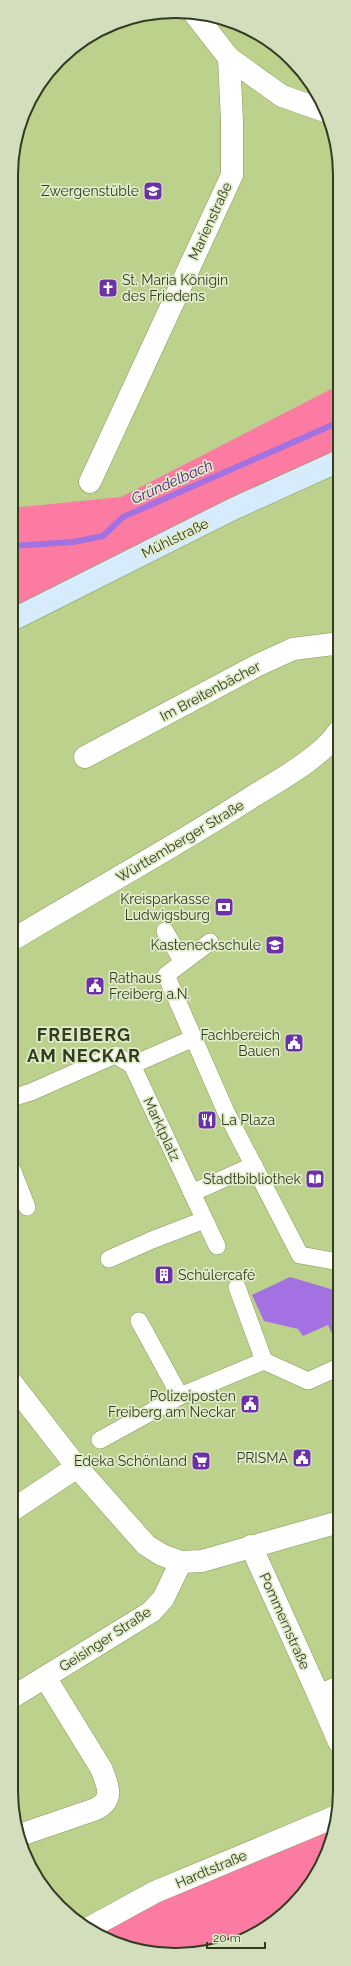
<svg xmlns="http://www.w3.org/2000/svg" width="351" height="1966" font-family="Raleway,sans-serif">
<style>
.green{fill:#fc7ba2}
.water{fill:#a471e2}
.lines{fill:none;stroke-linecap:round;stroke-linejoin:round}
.stream{stroke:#a471e2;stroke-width:6}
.pedestrian-casing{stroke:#869a58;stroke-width:18}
.minor-casing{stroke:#869a58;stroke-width:23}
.tertiary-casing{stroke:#869a58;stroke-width:23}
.secondary-casing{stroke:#869a58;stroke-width:23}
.pedestrian{stroke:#fff;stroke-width:17}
.minor{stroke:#fff;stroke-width:22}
.tertiary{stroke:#fff;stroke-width:22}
.secondary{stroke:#d6ebfb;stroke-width:22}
.labels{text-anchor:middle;stroke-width:3.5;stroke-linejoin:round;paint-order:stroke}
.poi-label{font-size:14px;fill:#333c20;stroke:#e1ecca;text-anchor:end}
.street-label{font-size:14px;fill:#333c20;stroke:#e1ecca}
.water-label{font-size:15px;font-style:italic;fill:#501b81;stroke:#e1ecca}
.district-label{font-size:18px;font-weight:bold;letter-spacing:1px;fill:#333c20;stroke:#e1ecca}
.rim{fill:none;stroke:#333c20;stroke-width:2}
</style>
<rect width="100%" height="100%" fill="#bbd18c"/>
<g class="green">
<path d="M 339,385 L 339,452 L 12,620 L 12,508 L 121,497 Z"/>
<path d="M 337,1816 L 323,1863 L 284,1914 L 228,1946 L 165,1955 L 103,1938 L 89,1928 Z"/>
</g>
<path class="water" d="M 290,1277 L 334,1290 L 337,1297 L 339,1296 L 339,1349 L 328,1325 L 303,1336 L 298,1329 L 264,1321 L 252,1295 Z"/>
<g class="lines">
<path class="stream" d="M 12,546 L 73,542 L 103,536 L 123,517 L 339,422"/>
<g class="pedestrian-casing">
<g id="pedestrian">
<path d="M 165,931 L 182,961"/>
<path d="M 210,942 L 166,975 L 226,1112 L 300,1255 L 339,1262"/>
<path d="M 132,1065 L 217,1246"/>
<path d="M 12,1098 L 31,1092 L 115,1055 L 132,1065 L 194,1038"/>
<path d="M 12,1169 L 27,1207"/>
<path d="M 192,1193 L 254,1165"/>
<path d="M 109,1259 L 152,1240 L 204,1220"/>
<path d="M 237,1287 L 264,1361 L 308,1381 L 339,1367"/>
<path d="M 139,1321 L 180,1396"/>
<path d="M 100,1440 L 180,1396 L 264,1361"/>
</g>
</g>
<g class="minor-casing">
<g id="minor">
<path d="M 90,482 L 232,175 L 232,122 L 229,58"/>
<path d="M 85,757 L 258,665 L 293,649 L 333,644 L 339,646"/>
<path d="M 12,940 C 93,891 176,846 255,795 C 283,778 321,757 339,731"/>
<path d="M 11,1382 L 77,1467 L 146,1545 L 162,1555 L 181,1562 L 202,1561 L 339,1522"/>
<path d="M 11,1511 L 77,1467"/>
<path d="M 251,1546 L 319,1696 L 339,1687"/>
<path d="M 319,1696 L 339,1742"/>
<path d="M 11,1698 L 151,1612 L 163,1599 L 181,1562"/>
<path d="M 20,1835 L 96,1809 C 115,1799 108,1786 101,1768 L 45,1677"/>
<path d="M 89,1928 L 155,1892 L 337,1816"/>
</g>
</g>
<g class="tertiary-casing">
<path id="tertiary" d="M 194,13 L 229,58 L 282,96 L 325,111"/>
</g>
<g class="secondary-casing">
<path id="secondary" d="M 12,620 L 233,509 L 339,461"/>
</g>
<use href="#pedestrian" class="pedestrian"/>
<use href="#minor" class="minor"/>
<use href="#tertiary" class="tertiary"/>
<use href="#secondary" class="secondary"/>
</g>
<defs>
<g id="school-square" transform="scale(1)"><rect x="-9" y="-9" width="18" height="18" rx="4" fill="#6d31a7" stroke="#e1ecca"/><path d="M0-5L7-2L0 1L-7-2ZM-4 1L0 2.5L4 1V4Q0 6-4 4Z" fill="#fff"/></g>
<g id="church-square" transform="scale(1)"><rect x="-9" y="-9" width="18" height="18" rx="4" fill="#6d31a7" stroke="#e1ecca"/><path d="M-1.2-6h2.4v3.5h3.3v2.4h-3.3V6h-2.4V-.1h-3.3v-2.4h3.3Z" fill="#fff"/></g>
<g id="bank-square" transform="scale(1)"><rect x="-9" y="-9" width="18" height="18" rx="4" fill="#6d31a7" stroke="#e1ecca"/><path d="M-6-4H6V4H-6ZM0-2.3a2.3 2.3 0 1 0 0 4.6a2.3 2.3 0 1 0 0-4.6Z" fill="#fff"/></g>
<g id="civic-square" transform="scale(1)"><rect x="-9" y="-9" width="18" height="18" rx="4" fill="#6d31a7" stroke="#e1ecca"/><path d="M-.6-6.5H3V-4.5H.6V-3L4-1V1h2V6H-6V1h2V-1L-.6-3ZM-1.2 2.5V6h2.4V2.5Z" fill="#fff"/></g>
<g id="restaurant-square" transform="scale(1)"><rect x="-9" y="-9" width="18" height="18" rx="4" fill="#6d31a7" stroke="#e1ecca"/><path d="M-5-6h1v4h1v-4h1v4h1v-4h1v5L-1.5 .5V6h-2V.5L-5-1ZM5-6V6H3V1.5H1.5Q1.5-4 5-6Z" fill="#fff"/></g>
<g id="library-square" transform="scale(1)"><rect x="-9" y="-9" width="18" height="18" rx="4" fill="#6d31a7" stroke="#e1ecca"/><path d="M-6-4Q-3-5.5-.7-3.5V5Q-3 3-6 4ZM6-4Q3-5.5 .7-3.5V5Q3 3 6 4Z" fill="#fff"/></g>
<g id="building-square" transform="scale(1)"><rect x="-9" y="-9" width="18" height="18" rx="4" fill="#6d31a7" stroke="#e1ecca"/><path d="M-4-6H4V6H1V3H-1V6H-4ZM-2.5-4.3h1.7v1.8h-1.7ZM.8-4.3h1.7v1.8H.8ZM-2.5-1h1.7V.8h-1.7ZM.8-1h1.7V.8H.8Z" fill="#fff"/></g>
<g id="supermarket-square" transform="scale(1)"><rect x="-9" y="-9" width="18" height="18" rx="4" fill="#6d31a7" stroke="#e1ecca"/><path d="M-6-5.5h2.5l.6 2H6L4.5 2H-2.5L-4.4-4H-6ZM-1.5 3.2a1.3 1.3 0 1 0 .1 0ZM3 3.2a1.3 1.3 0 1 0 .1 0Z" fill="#fff"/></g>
</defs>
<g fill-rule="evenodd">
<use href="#school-square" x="153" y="191"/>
<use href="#church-square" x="108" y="288"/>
<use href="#bank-square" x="224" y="907"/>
<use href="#school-square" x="275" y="945"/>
<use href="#civic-square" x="95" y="986"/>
<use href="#civic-square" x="294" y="1043"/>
<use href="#restaurant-square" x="207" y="1120"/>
<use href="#library-square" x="315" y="1179"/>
<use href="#building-square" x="164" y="1275"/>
<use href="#civic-square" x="250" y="1404"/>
<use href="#civic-square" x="302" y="1458"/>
<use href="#supermarket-square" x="201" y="1461"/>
</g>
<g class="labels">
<g class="poi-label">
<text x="139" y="196">Zwergenstüble</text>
<text x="122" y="285" text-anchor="start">St. Maria Königin<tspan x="122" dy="16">des Friedens</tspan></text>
<text x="210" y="904">Kreisparkasse<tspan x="210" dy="16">Ludwigsburg</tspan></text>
<text x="261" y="950">Kasteneckschule</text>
<text x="109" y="983" text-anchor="start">Rathaus<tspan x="109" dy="16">Freiberg a.N.</tspan></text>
<text x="280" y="1040">Fachbereich<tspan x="280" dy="16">Bauen</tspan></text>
<text x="221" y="1125" text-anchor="start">La Plaza</text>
<text x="301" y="1184">Stadtbibliothek</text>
<text x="178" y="1280" text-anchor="start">Schülercafé</text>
<text x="236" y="1401">Polizeiposten<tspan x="236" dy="16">Freiberg am Neckar</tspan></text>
<text x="288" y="1463">PRISMA</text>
<text x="187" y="1466">Edeka Schönland</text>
</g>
<g class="street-label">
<text transform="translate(210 221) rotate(-65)" y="5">Marienstraße</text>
<text transform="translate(175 538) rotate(-26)" y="5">Mühlstraße</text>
<text transform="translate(210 691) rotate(-28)" y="5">Im Breitenbächer</text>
<text transform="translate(180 841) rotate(-31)" y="5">Württemberger Straße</text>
<text transform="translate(162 1129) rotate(65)" y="5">Marktplatz</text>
<text transform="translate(285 1621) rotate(66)" y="5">Pommernstraße</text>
<text transform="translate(105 1639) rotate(-33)" y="5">Geisinger Straße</text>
<text transform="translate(211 1869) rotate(-23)" y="5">Hardtstraße</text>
</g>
<g class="water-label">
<text transform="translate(172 482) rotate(-24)" y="5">Gründelbach</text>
</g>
<g class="district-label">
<text x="84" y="1041">FREIBERG<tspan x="84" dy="21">AM NECKAR</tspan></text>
</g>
</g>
<path d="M0 0H351V1966H0ZM175 18H176A157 157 0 0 1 333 175V1791A157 157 0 0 1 176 1948H175A157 157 0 0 1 18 1791V175A157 157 0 0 1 175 18Z" fill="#d3debc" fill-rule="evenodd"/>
<path class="rim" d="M175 18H176A157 157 0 0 1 333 175V1791A157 157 0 0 1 176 1948H175A157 157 0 0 1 18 1791V175A157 157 0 0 1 175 18Z"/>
<path d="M207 1942v6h58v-6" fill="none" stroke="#333c20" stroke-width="2"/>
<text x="213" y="1942" font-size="12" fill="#333c20" stroke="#e1ecca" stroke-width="3" paint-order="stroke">20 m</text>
</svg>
